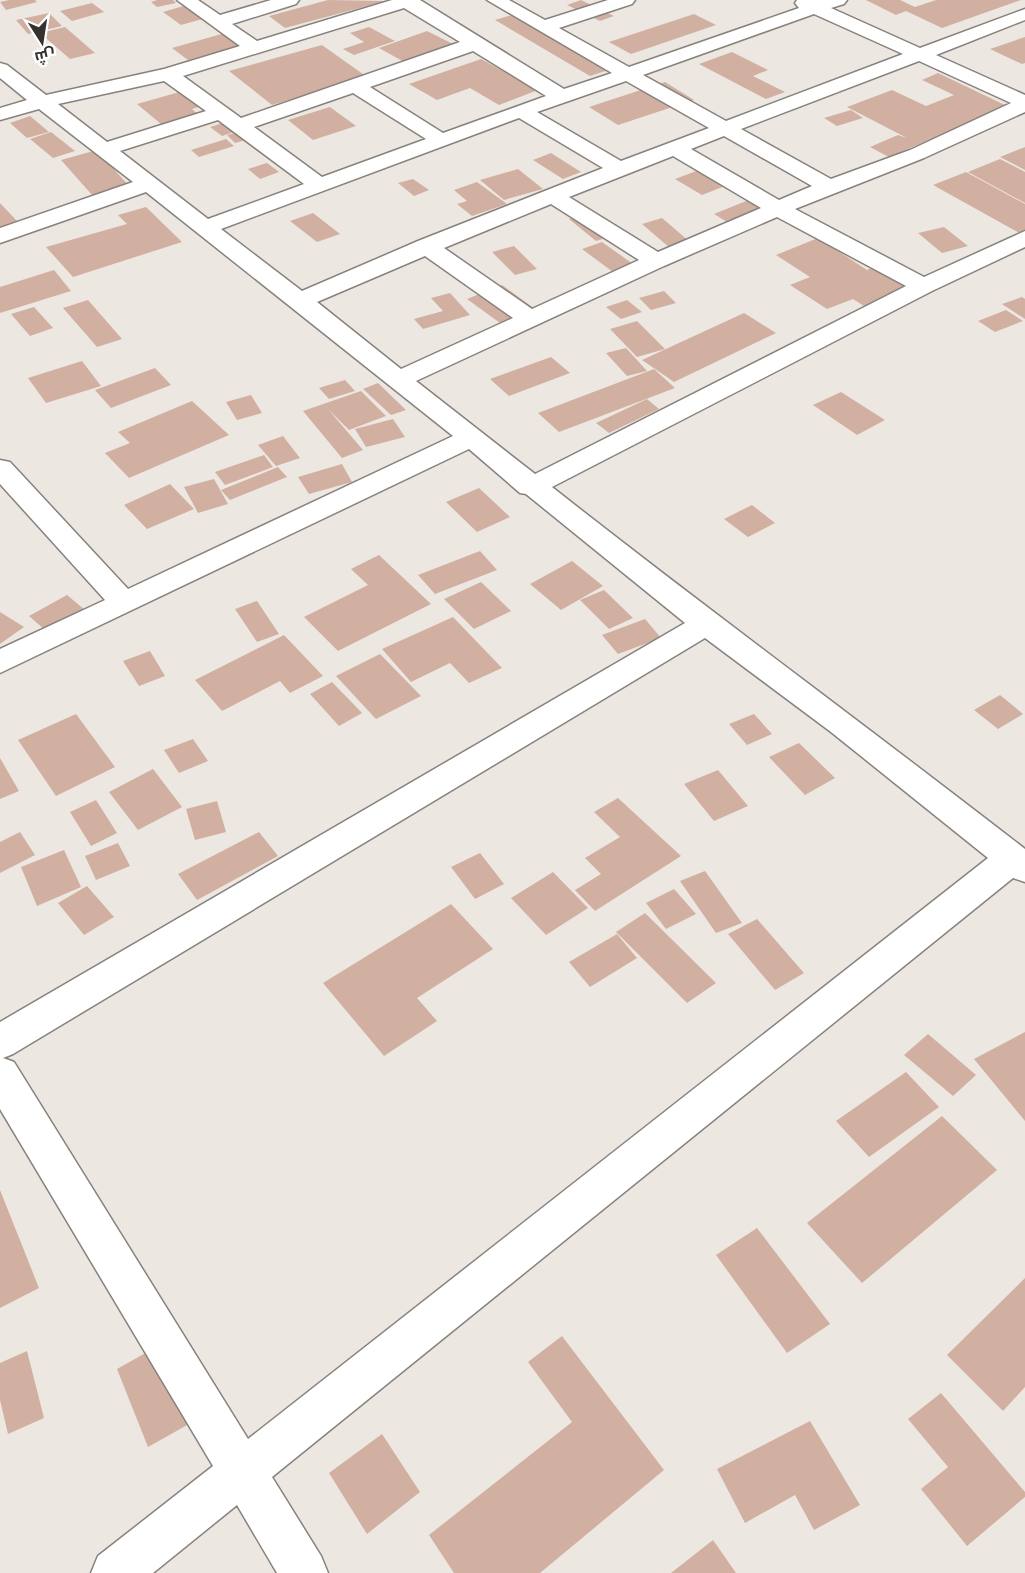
<svg xmlns="http://www.w3.org/2000/svg" width="1025" height="1573" font-family="'Exo 2',Cairo,sans-serif">
<style>
.building{fill:#d1b0a1}
.lines{fill:none;stroke-linecap:round;stroke-linejoin:round}
.minor-casing{stroke:#87827d;stroke-width:3}
.minor{fill:#fff;fill-rule:evenodd}
</style>
<rect width="100%" height="100%" fill="#ede7e2"/>
<g class="building">
<path d="M 9,0 L 35,0 L 37,2 L 6,10 L 0,2 Z"/>
<path d="M 157,0 L 173,0 L 176,3 L 157,7 L 151,2 Z"/>
<path d="M 328,0 L 386,1 L 285,28 L 269,16 Z"/>
<path d="M 581,0 L 614,16 L 600,21 L 567,5 Z"/>
<path d="M 866,0 L 900,0 L 915,7 L 936,0 L 1021,0 L 942,28 L 906,11 L 896,15 Z"/>
<path d="M 92,3 L 104,12 L 72,21 L 60,11 Z"/>
<path d="M 187,5 L 206,18 L 181,25 L 163,12 Z"/>
<path d="M 522,12 L 618,67 L 590,76 L 495,20 Z"/>
<path d="M 49,13 L 62,26 L 28,34 L 16,20 Z"/>
<path d="M 694,14 L 716,25 L 631,54 L 609,42 Z"/>
<path d="M 65,27 L 95,53 L 70,59 L 40,33 Z"/>
<path d="M 369,27 L 395,41 L 354,55 L 343,49 L 364,42 L 350,33 Z"/>
<path d="M 427,31 L 455,45 L 406,63 L 379,48 Z"/>
<path d="M 225,33 L 241,45 L 188,60 L 172,48 Z"/>
<path d="M 1025,37 L 1025,63 L 1022,64 L 990,49 Z"/>
<path d="M 322,45 L 367,77 L 272,105 L 229,71 Z"/>
<path d="M 732,52 L 768,70 L 753,76 L 785,92 L 766,99 L 699,64 Z"/>
<path d="M 481,59 L 538,90 L 499,105 L 470,88 L 437,100 L 409,84 Z"/>
<path d="M 938,73 L 1007,106 L 889,157 L 870,147 L 898,135 L 907,138 L 847,107 L 892,90 L 926,106 L 954,95 L 922,80 Z"/>
<path d="M 665,82 L 694,100 L 618,125 L 589,107 Z"/>
<path d="M 197,87 L 215,102 L 192,109 L 203,119 L 167,129 L 137,104 Z"/>
<path d="M 330,107 L 356,126 L 313,140 L 288,120 Z"/>
<path d="M 851,110 L 863,118 L 837,126 L 824,118 Z"/>
<path d="M 30,116 L 49,132 L 27,138 L 10,123 Z"/>
<path d="M 239,118 L 252,126 L 222,136 L 210,127 Z"/>
<path d="M 254,128 L 263,135 L 235,143 L 227,135 Z"/>
<path d="M 51,132 L 75,151 L 53,158 L 30,139 Z"/>
<path d="M 226,139 L 234,146 L 199,157 L 191,150 Z"/>
<path d="M 1025,147 L 1025,170 L 1000,157 Z"/>
<path d="M 97,150 L 129,186 L 93,196 L 61,160 Z"/>
<path d="M 551,153 L 581,172 L 563,179 L 533,160 Z"/>
<path d="M 1000,159 L 1025,172 L 1025,203 L 968,172 Z"/>
<path d="M 267,163 L 279,172 L 260,179 L 248,169 Z"/>
<path d="M 518,169 L 543,189 L 504,200 L 480,180 Z"/>
<path d="M 699,170 L 725,186 L 702,195 L 675,179 Z"/>
<path d="M 966,172 L 1025,204 L 1025,232 L 1021,234 L 933,185 Z"/>
<path d="M 413,179 L 429,190 L 414,196 L 398,183 Z"/>
<path d="M 477,182 L 507,204 L 472,216 L 457,204 L 467,201 L 454,190 Z"/>
<path d="M 751,199 L 769,209 L 732,225 L 714,214 Z"/>
<path d="M 0,203 L 17,221 L 0,227 Z"/>
<path d="M 146,207 L 182,242 L 73,277 L 46,247 L 127,224 L 118,215 Z"/>
<path d="M 313,213 L 340,234 L 317,242 L 290,221 Z"/>
<path d="M 587,213 L 616,235 L 596,241 L 569,219 Z"/>
<path d="M 662,218 L 690,242 L 670,248 L 642,224 Z"/>
<path d="M 944,227 L 968,246 L 942,253 L 918,233 Z"/>
<path d="M 818,238 L 867,270 L 882,263 L 916,284 L 864,306 L 853,299 L 827,309 L 790,285 L 810,277 L 776,255 Z"/>
<path d="M 602,242 L 633,264 L 613,272 L 582,249 Z"/>
<path d="M 514,246 L 537,269 L 515,275 L 492,252 Z"/>
<path d="M 54,270 L 71,291 L 0,313 L 0,287 Z"/>
<path d="M 502,285 L 535,309 L 500,323 L 467,299 Z"/>
<path d="M 664,291 L 676,303 L 651,310 L 639,298 Z"/>
<path d="M 450,293 L 470,315 L 423,329 L 414,319 L 443,311 L 431,298 Z"/>
<path d="M 1022,297 L 1025,299 L 1025,319 L 1002,304 Z"/>
<path d="M 88,300 L 122,339 L 97,347 L 63,308 Z"/>
<path d="M 627,300 L 642,312 L 621,319 L 606,307 Z"/>
<path d="M 34,307 L 53,328 L 30,336 L 11,314 Z"/>
<path d="M 1006,310 L 1023,321 L 995,332 L 978,321 Z"/>
<path d="M 744,313 L 776,333 L 674,382 L 642,360 Z"/>
<path d="M 637,321 L 665,349 L 637,357 L 610,329 Z"/>
<path d="M 626,348 L 647,371 L 627,376 L 606,353 Z"/>
<path d="M 551,357 L 570,373 L 509,396 L 490,379 Z"/>
<path d="M 82,361 L 101,386 L 46,403 L 28,378 Z"/>
<path d="M 155,368 L 171,385 L 111,408 L 95,390 Z"/>
<path d="M 654,369 L 675,388 L 559,432 L 538,413 Z"/>
<path d="M 345,380 L 355,391 L 329,399 L 319,388 Z"/>
<path d="M 378,383 L 406,410 L 391,415 L 363,389 Z"/>
<path d="M 361,391 L 386,416 L 349,430 L 328,409 L 363,450 L 342,458 L 303,411 Z"/>
<path d="M 841,392 L 885,420 L 857,435 L 813,405 Z"/>
<path d="M 251,395 L 262,413 L 237,420 L 226,402 Z"/>
<path d="M 647,399 L 659,409 L 609,433 L 596,423 Z"/>
<path d="M 192,401 L 229,435 L 129,478 L 105,453 L 130,443 L 118,432 Z"/>
<path d="M 393,419 L 405,437 L 366,447 L 355,429 Z"/>
<path d="M 283,436 L 300,458 L 276,466 L 258,445 Z"/>
<path d="M 264,455 L 273,467 L 225,485 L 215,472 Z"/>
<path d="M 342,464 L 352,482 L 309,494 L 298,477 Z"/>
<path d="M 278,467 L 287,477 L 230,500 L 221,490 Z"/>
<path d="M 214,479 L 228,504 L 198,513 L 184,487 Z"/>
<path d="M 170,484 L 194,509 L 147,529 L 124,505 Z"/>
<path d="M 479,488 L 510,517 L 477,532 L 446,502 Z"/>
<path d="M 752,505 L 775,523 L 748,537 L 724,519 Z"/>
<path d="M 480,551 L 497,570 L 435,594 L 418,575 Z"/>
<path d="M 379,555 L 431,604 L 338,651 L 304,617 L 368,585 L 351,569 Z"/>
<path d="M 572,561 L 603,586 L 561,610 L 530,584 Z"/>
<path d="M 481,582 L 511,611 L 474,629 L 444,599 Z"/>
<path d="M 604,590 L 633,618 L 609,629 L 580,600 Z"/>
<path d="M 67,595 L 91,615 L 53,637 L 29,616 Z"/>
<path d="M 257,601 L 279,634 L 257,642 L 235,609 Z"/>
<path d="M 0,612 L 24,627 L 0,644 Z"/>
<path d="M 453,617 L 502,668 L 469,683 L 450,663 L 411,682 L 382,649 Z"/>
<path d="M 645,619 L 661,638 L 618,654 L 602,635 Z"/>
<path d="M 284,635 L 323,676 L 290,693 L 280,681 L 222,711 L 195,680 Z"/>
<path d="M 150,651 L 165,676 L 139,686 L 123,661 Z"/>
<path d="M 380,654 L 421,696 L 376,719 L 336,676 Z"/>
<path d="M 332,682 L 362,713 L 339,726 L 310,694 Z"/>
<path d="M 1000,695 L 1023,714 L 998,729 L 974,710 Z"/>
<path d="M 76,714 L 115,767 L 56,796 L 18,740 Z"/>
<path d="M 754,714 L 772,734 L 747,745 L 729,724 Z"/>
<path d="M 193,739 L 208,761 L 179,773 L 164,750 Z"/>
<path d="M 799,743 L 835,778 L 805,795 L 769,757 Z"/>
<path d="M 0,758 L 19,791 L 0,799 Z"/>
<path d="M 153,769 L 182,807 L 138,830 L 109,792 Z"/>
<path d="M 718,770 L 748,806 L 714,821 L 684,784 Z"/>
<path d="M 618,798 L 681,856 L 595,911 L 575,890 L 601,874 L 585,858 L 620,837 L 594,812 Z"/>
<path d="M 96,800 L 117,833 L 91,846 L 70,812 Z"/>
<path d="M 217,801 L 226,832 L 195,840 L 186,809 Z"/>
<path d="M 20,832 L 35,855 L 0,873 L 0,842 Z"/>
<path d="M 259,832 L 278,856 L 197,900 L 178,874 Z"/>
<path d="M 118,843 L 130,866 L 96,880 L 85,856 Z"/>
<path d="M 64,850 L 81,887 L 37,906 L 21,867 Z"/>
<path d="M 480,853 L 504,884 L 475,899 L 451,867 Z"/>
<path d="M 705,871 L 742,923 L 716,933 L 680,881 Z"/>
<path d="M 553,872 L 588,908 L 546,935 L 511,898 Z"/>
<path d="M 87,886 L 114,917 L 84,935 L 58,903 Z"/>
<path d="M 674,889 L 696,914 L 666,929 L 646,903 Z"/>
<path d="M 451,904 L 493,949 L 417,998 L 437,1021 L 384,1056 L 323,983 Z"/>
<path d="M 645,913 L 716,983 L 687,1003 L 616,932 Z"/>
<path d="M 757,919 L 804,973 L 775,990 L 728,934 Z"/>
<path d="M 617,934 L 637,958 L 590,987 L 569,962 Z"/>
<path d="M 1025,1032 L 1025,1121 L 974,1059 Z"/>
<path d="M 928,1034 L 976,1075 L 953,1096 L 904,1055 Z"/>
<path d="M 906,1072 L 939,1107 L 869,1157 L 836,1121 Z"/>
<path d="M 942,1116 L 997,1170 L 862,1283 L 807,1223 Z"/>
<path d="M 0,1190 L 39,1288 L 0,1308 Z"/>
<path d="M 757,1228 L 830,1324 L 787,1353 L 716,1255 Z"/>
<path d="M 1025,1278 L 1025,1387 L 1003,1411 L 947,1355 Z"/>
<path d="M 562,1336 L 664,1470 L 540,1573 L 454,1573 L 429,1535 L 572,1422 L 528,1362 Z"/>
<path d="M 158,1346 L 189,1424 L 148,1447 L 117,1369 Z"/>
<path d="M 27,1351 L 44,1418 L 8,1434 L 0,1400 L 0,1363 Z"/>
<path d="M 941,1393 L 1025,1492 L 1025,1497 L 967,1546 L 921,1489 L 948,1467 L 908,1419 Z"/>
<path d="M 810,1421 L 860,1505 L 814,1530 L 795,1495 L 745,1523 L 717,1469 Z"/>
<path d="M 382,1434 L 420,1492 L 367,1534 L 329,1473 Z"/>
<path d="M 713,1540 L 736,1573 L 671,1573 Z"/>
</g>
<g class="lines">
<g class="minor-casing">
<path id="minor" d="M 177,0 L 198,0 L 220,15 L 271,0 L 299,0 L 296,4 L 232,24 L 257,41 L 392,0 L 420,0 L 564,89 L 612,73 L 487,0 L 509,0 L 545,20 L 608,0 L 635,0 L 632,4 L 559,28 L 629,67 L 799,8 L 795,3 L 797,0 L 847,0 L 844,4 L 831,8 L 920,48 L 1025,9 L 1025,20 L 936,55 L 1025,95 L 1025,112 L 924,158 L 795,209 L 924,277 L 1025,231 L 1025,247 L 932,291 L 552,487 C 708,610 868,727 1025,849 L 1025,882 L 1013,878 L 272,1477 L 321,1556 L 328,1573 L 277,1573 L 237,1505 L 153,1573 L 91,1573 L 98,1556 L 213,1466 L 0,1109 L 0,1022 L 685,623 L 526,494 L 520,493 L 469,449 L 0,673 L 0,649 L 105,600 L 0,484 L 0,460 L 10,462 L 128,589 L 453,436 L 146,192 L 0,243 L 0,228 L 133,182 L 39,109 L 0,120 L 0,108 L 27,100 L 0,78 L 0,63 L 7,65 L 46,95 L 164,69 L 240,46 ZM 404,8 L 460,42 L 241,118 L 183,76 ZM 814,14 L 903,54 L 726,121 L 643,75 ZM 473,51 L 546,96 L 443,133 L 370,87 ZM 919,61 L 1011,103 L 910,150 L 831,179 L 741,129 ZM 164,81 L 206,111 L 107,142 L 58,104 ZM 626,81 L 709,128 L 621,161 L 537,112 ZM 353,93 L 426,139 L 322,177 L 254,127 ZM 519,118 L 603,168 L 418,241 L 302,291 L 221,229 ZM 218,120 L 304,184 L 208,219 L 120,151 ZM 724,136 L 812,186 L 779,200 L 691,149 ZM 673,156 L 761,208 L 658,252 L 569,197 ZM 551,204 L 639,260 L 532,309 L 444,248 ZM 777,217 L 906,286 L 535,474 L 416,381 L 664,266 ZM 425,256 L 513,318 L 401,369 L 317,302 ZM 705,638 L 831,732 L 988,858 L 248,1439 L 14,1062 L 3,1058 L 13,1054 Z"/>
</g>
<use href="#minor" class="minor"/>
</g>
<g transform="translate(42 42) rotate(168)" stroke="#ffffff" stroke-width="4.5" paint-order="stroke">
<path d="M0-4.5L10 22L0 15L-10 22Z" fill="#34312f"/>
<text y="-9" font-size="16" font-weight="bold" text-anchor="middle" fill="#34312f">ش</text>
</g>
</svg>
